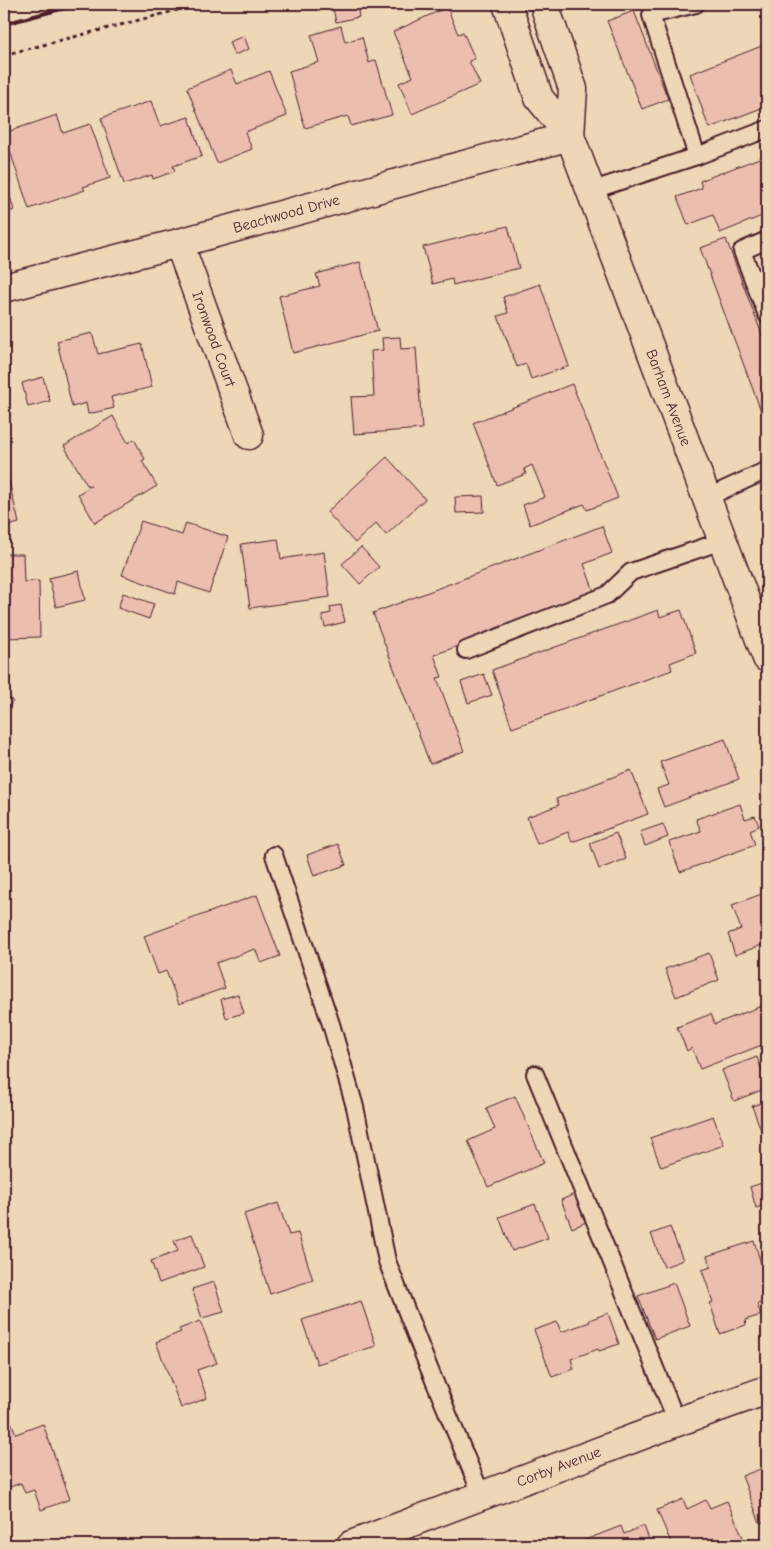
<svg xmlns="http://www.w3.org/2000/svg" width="771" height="1549" font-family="'Comic Neue',sans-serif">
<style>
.building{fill:#ebbeb0;stroke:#4a1f2b}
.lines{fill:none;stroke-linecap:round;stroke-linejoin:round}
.lane-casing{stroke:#4a1f2b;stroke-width:20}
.street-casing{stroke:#4a1f2b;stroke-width:31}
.secondary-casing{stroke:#4a1f2b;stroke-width:31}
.path{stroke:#4a1f2b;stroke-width:3;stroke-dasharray:4 4;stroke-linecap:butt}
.lane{stroke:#edd7b6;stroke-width:16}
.street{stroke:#edd7b6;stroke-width:28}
.secondary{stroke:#edd7b6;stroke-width:28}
.rail{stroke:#4a1f2b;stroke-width:4}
.labels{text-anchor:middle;stroke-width:4;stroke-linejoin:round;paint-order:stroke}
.street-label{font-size:15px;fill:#4a1f2b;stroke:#edd7b6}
</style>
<rect width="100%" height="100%" fill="#edd7b6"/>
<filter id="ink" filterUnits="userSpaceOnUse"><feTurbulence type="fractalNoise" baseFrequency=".02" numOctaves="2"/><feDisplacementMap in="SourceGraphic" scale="10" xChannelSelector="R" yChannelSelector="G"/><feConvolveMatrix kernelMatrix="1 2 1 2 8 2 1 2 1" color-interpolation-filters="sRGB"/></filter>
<g filter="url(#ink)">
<g class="building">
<path d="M 332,4 L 357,4 L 359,17 L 336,22 Z"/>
<path d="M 636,4 L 655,4 L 637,8 Z"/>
<path d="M 447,7 L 458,34 L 463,32 L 475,59 L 469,61 L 480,84 L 412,114 L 399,83 L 413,77 L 393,32 Z"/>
<path d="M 634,11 L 668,99 L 642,109 L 607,21 Z"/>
<path d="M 341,26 L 345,42 L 362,37 L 369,63 L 376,60 L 392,115 L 351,126 L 348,116 L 305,128 L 289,71 L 319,62 L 311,35 Z"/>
<path d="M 244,36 L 249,49 L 234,55 L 229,42 Z"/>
<path d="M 767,44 L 767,106 L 709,128 L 690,74 Z"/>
<path d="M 231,70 L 237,84 L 269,71 L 287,116 L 245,132 L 252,149 L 217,163 L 187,88 Z"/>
<path d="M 151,101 L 160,126 L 189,117 L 202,156 L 173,166 L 175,171 L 153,179 L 152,175 L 124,184 L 101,118 Z"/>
<path d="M 57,115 L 63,133 L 90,124 L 110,178 L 83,187 L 85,190 L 29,209 L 4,133 Z"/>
<path d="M 762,157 L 767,171 L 767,214 L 720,233 L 713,215 L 688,225 L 677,197 L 702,188 L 700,181 Z"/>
<path d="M 4,177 L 14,210 L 4,214 Z"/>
<path d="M 508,226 L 519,268 L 453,285 L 452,279 L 433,284 L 423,247 Z"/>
<path d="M 726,239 L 767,348 L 767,427 L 700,248 Z"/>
<path d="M 767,256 L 767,271 L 762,258 Z"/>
<path d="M 360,262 L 378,331 L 293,353 L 279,296 L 320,286 L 316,274 Z"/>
<path d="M 540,284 L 569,366 L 531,379 L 526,364 L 517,367 L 498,316 L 508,313 L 503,297 Z"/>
<path d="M 92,333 L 98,354 L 142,344 L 152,387 L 111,397 L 114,408 L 88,414 L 86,403 L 72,407 L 57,341 Z"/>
<path d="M 400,337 L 401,349 L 416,348 L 422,429 L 354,434 L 351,397 L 374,396 L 371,351 L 383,350 L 382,338 Z"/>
<path d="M 43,377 L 50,401 L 28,407 L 22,383 Z"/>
<path d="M 572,384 L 618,498 L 587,510 L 584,504 L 530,525 L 523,505 L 545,497 L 532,465 L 524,469 L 526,474 L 497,485 L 473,423 Z"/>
<path d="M 113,416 L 128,443 L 134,439 L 145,459 L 142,461 L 157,486 L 95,523 L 78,494 L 91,486 L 87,485 L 64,446 Z"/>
<path d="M 387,457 L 425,499 L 386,535 L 376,523 L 355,543 L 327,512 Z"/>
<path d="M 4,461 L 19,523 L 4,527 Z"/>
<path d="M 483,496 L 484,512 L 456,513 L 455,497 Z"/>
<path d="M 141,521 L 182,535 L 186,523 L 228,537 L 209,593 L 178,582 L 175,594 L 122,575 Z"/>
<path d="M 602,526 L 612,553 L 584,564 L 595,594 L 434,655 L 442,677 L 437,678 L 464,751 L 430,764 L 373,613 Z"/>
<path d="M 278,539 L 281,559 L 324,552 L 330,597 L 250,608 L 241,544 Z"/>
<path d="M 361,547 L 379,567 L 360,584 L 342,564 Z"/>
<path d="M 4,554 L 23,554 L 24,582 L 39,581 L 40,637 L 4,638 Z"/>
<path d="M 79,571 L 85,600 L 56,607 L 49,578 Z"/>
<path d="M 123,593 L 154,604 L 149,619 L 118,608 Z"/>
<path d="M 341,605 L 345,622 L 325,627 L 322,615 L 331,613 L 330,607 Z"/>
<path d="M 658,610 L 660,617 L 681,610 L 696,653 L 670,663 L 672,670 L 512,728 L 492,670 Z"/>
<path d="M 484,674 L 492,695 L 468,703 L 461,682 Z"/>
<path d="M 4,692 L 13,702 L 4,710 Z"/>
<path d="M 725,739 L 739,779 L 664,807 L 657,789 L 669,785 L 660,762 Z"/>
<path d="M 631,770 L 648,814 L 572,842 L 568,832 L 537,844 L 527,817 L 559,805 L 556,799 Z"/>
<path d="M 740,804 L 745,819 L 755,816 L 759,826 L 750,830 L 755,845 L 680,872 L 669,842 L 701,831 L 696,819 Z"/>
<path d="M 663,824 L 668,837 L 645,846 L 640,832 Z"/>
<path d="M 616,833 L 626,859 L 599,869 L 590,843 Z"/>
<path d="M 338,844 L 346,865 L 314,876 L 307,855 Z"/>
<path d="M 767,892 L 767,943 L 735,955 L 728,934 L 741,929 L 732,905 Z"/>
<path d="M 257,895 L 280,956 L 261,963 L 255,949 L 216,963 L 225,988 L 179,1004 L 166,971 L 158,974 L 144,936 Z"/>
<path d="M 709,953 L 719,980 L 676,997 L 665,969 Z"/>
<path d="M 238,994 L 244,1013 L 226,1018 L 221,999 Z"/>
<path d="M 767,1004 L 767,1043 L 700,1069 L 692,1048 L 687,1051 L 677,1027 L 711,1014 L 715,1024 Z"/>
<path d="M 757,1057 L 767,1084 L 767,1088 L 734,1101 L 722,1070 Z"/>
<path d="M 515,1096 L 544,1163 L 488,1187 L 468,1141 L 495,1129 L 486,1108 Z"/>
<path d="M 767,1101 L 767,1128 L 761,1130 L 752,1106 Z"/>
<path d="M 713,1116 L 724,1145 L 661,1167 L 650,1138 Z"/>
<path d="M 767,1181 L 767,1204 L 756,1208 L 750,1187 Z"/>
<path d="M 579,1192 L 591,1220 L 572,1228 L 561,1200 Z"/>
<path d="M 278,1203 L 289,1235 L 298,1233 L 313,1280 L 270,1294 L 244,1214 Z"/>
<path d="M 535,1204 L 548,1238 L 512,1251 L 499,1217 Z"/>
<path d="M 670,1227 L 683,1260 L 664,1267 L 651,1234 Z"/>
<path d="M 192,1234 L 204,1267 L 159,1283 L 151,1261 L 178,1251 L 174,1241 Z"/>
<path d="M 754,1241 L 767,1282 L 767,1301 L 757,1304 L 761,1315 L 745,1320 L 746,1325 L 720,1334 L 710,1303 L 713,1302 L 702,1270 L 711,1267 L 707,1256 Z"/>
<path d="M 214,1282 L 224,1312 L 202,1318 L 192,1289 Z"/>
<path d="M 674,1283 L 690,1326 L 655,1339 L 638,1296 Z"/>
<path d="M 361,1301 L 376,1346 L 317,1364 L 302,1320 Z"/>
<path d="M 608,1313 L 619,1344 L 599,1351 L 598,1349 L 571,1359 L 574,1369 L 552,1377 L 534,1330 L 557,1322 L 561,1332 L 590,1322 L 589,1320 Z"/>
<path d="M 200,1321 L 217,1363 L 197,1370 L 207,1398 L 181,1408 L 156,1342 L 181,1332 L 179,1329 Z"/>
<path d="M 11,1422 L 16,1434 L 43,1424 L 70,1499 L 41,1510 L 34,1490 L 25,1493 L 21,1483 L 7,1488 L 4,1479 L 4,1424 Z"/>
<path d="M 763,1468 L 765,1472 L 767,1471 L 767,1520 L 760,1523 L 742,1476 Z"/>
<path d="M 683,1499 L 687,1509 L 706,1500 L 710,1508 L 727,1501 L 745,1542 L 736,1545 L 717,1545 L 714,1538 L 698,1545 L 672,1545 L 657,1510 Z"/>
<path d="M 621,1526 L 624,1534 L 644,1526 L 651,1545 L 581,1545 L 580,1542 Z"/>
</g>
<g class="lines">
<g class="lane-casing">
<g id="lane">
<path d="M 697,156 L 767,129"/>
<path d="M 590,191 L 697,156 L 651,15 L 696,4"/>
<path d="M 767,240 L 742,251 L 767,315"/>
<path d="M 706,498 L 767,470"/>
<path d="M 466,650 L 607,595 L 631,572 L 722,541"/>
<path d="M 274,855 L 331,1024 L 355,1107 L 387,1261 L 426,1361 L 482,1496"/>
<path d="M 535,1074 L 677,1422"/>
</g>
</g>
<g class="street-casing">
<g id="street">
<path id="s1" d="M 507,4 L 539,98 L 570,136 L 767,658"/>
<path d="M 544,4 L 573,89 L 570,136"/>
<path id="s2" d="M 179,243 L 249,435"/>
<path id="s3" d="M 4,288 L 179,243 L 570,136"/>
</g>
</g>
<g class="secondary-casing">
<g id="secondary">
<path id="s4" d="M 351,1545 L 677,1422 L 767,1390"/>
</g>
</g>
<path class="path" d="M 4,55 L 201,4"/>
<use href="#lane" class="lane"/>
<use href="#street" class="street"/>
<use href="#secondary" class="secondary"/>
<path class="rail" d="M 4,24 L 80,4"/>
</g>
</g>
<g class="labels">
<g class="street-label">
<text dy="5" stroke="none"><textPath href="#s3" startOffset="292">Beachwood Drive</textPath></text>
<text dy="5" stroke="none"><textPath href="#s2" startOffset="102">Ironwood Court</textPath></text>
<text dy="5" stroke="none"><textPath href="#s1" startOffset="428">Barham Avenue</textPath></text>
<text dy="5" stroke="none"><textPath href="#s4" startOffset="222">Corby Avenue</textPath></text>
</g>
</g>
<rect width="771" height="1549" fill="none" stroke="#edd7b6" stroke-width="20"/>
<rect x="10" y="10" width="751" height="1529" fill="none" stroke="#4a1f2b" stroke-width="2" filter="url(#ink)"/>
</svg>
